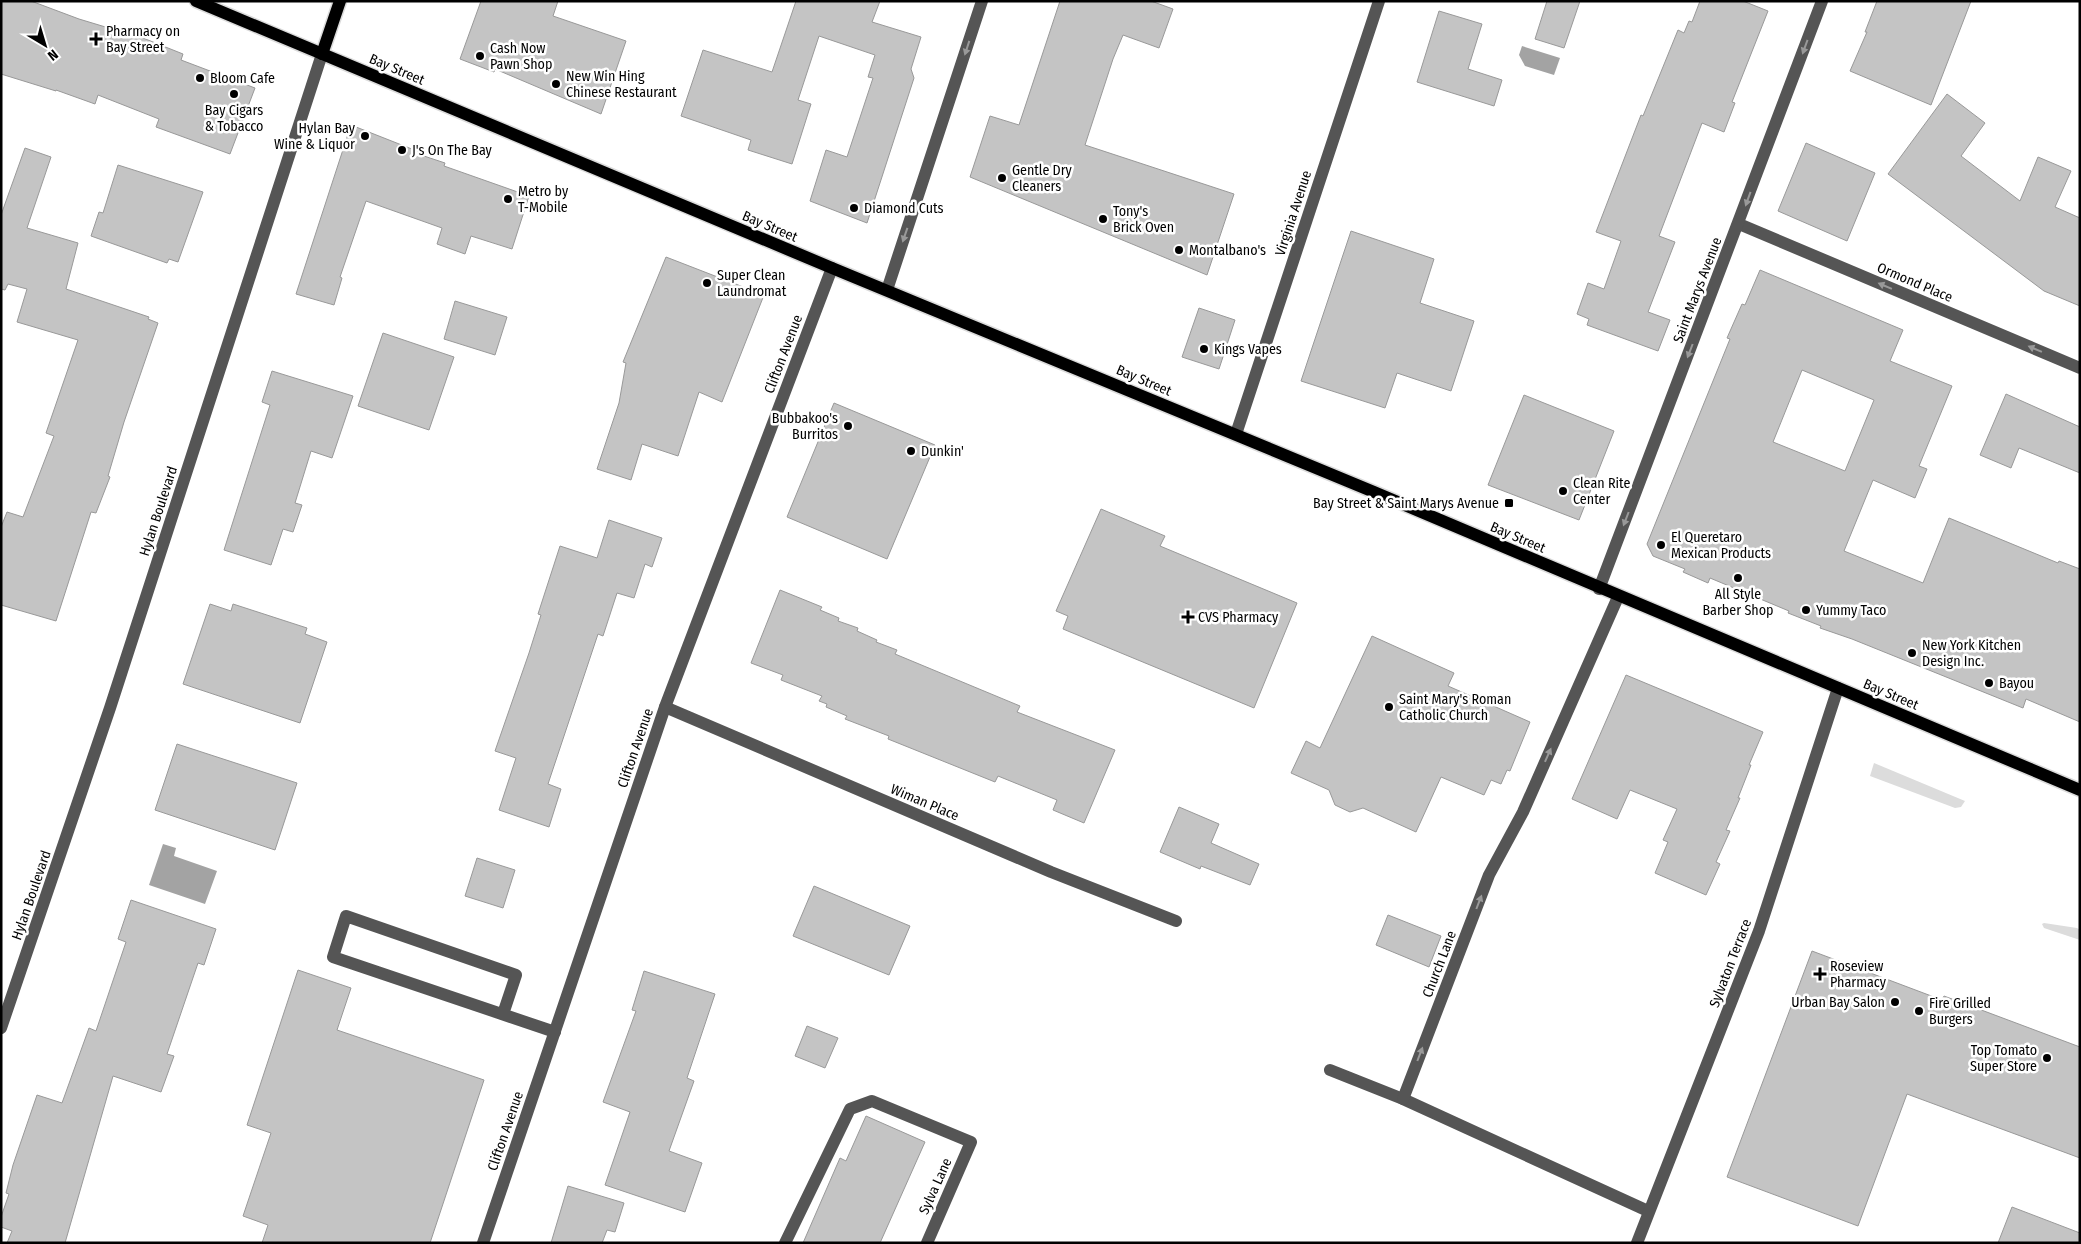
<svg xmlns="http://www.w3.org/2000/svg" width="2081" height="1244" font-family="'Fira Sans Condensed',sans-serif">
<style>
.green{fill:#dcdcdc}
.water{fill:#a3a3a3}
.building{fill:#c4c4c4;stroke:#999;fill-rule:evenodd}
.lines{fill:none;stroke-linecap:round;stroke-linejoin:round}
.major-casing{stroke:#dbdbdb;stroke-width:15}
.minor{stroke:#555;stroke-width:12}
.major{stroke:#000;stroke-width:12}
.oneway{fill:#999}
.poi-dot{fill:#000;stroke:#fff;stroke-width:2}
.labels{text-anchor:middle;stroke-width:5;stroke-linejoin:round;paint-order:stroke}
.poi-label{font-size:14px;fill:#000;stroke:#fff;text-anchor:start}
.street-label{font-size:14px;fill:#000;stroke:#fff}
</style>
<rect width="100%" height="100%" fill="#fff"/>
<g class="green">
<path d="M 1874,763 L 1965,801 L 1961,807 L 1955,808 L 1870,776 Z"/>
<path d="M 2044,923 L 2077,928 L 2080,930 L 2080,940 L 2044,928 L 2042,924 Z"/>
</g>
<g class="water">
<path d="M 1522,46 L 1560,58 L 1554,75 L 1525,66 L 1519,55 Z"/>
<path d="M 163,844 L 176,848 L 174,856 L 217,871 L 205,904 L 149,885 Z"/>
</g>
<g class="building">
<path d="M 1,1 L 31,1 L 79,19 L 122,32 L 123,30 L 183,54 L 181,60 L 255,88 L 230,154 L 156,127 L 159,119 L 98,95 L 95,104 L 56,90 L 56,91 L 1,74 Z"/>
<path d="M 481,1 L 558,1 L 553,16 L 626,41 L 601,114 L 495,69 L 494,72 L 460,59 Z"/>
<path d="M 796,1 L 880,1 L 872,22 L 921,37 L 911,69 L 914,78 L 867,223 L 810,201 L 826,150 L 847,157 L 873,78 L 868,77 L 875,55 L 819,36 L 798,100 L 811,104 L 792,164 L 748,150 L 751,140 L 681,116 L 703,50 L 772,72 Z"/>
<path d="M 1060,1 L 1151,1 L 1173,9 L 1159,48 L 1123,35 L 1113,59 L 1085,145 L 1234,194 L 1207,275 L 970,177 L 990,116 L 1019,125 Z"/>
<path d="M 1547,1 L 1580,1 L 1564,48 L 1535,39 Z"/>
<path d="M 1700,1 L 1743,1 L 1768,11 L 1732,102 L 1735,103 L 1724,132 L 1702,123 L 1659,236 L 1675,242 L 1648,312 L 1670,320 L 1658,351 L 1587,325 L 1589,319 L 1577,314 L 1588,283 L 1604,289 L 1621,241 L 1596,232 L 1641,115 L 1643,116 L 1678,30 L 1684,33 L 1689,21 L 1692,22 Z"/>
<path d="M 1877,1 L 1971,1 L 1931,105 L 1850,71 L 1867,32 L 1865,32 Z"/>
<path d="M 1439,11 L 1482,24 L 1468,69 L 1502,80 L 1494,106 L 1417,82 Z"/>
<path d="M 1947,94 L 1985,123 L 1961,156 L 2020,201 L 2038,157 L 2071,171 L 2055,207 L 2080,218 L 2080,306 L 2044,291 L 1888,174 Z"/>
<path d="M 351,125 L 422,153 L 421,155 L 445,163 L 444,166 L 529,196 L 512,249 L 471,236 L 465,254 L 437,244 L 442,228 L 366,201 L 340,277 L 342,278 L 334,305 L 296,294 Z"/>
<path d="M 1806,143 L 1875,173 L 1847,241 L 1778,211 Z"/>
<path d="M 25,148 L 51,157 L 27,228 L 78,243 L 66,289 L 149,317 L 148,319 L 158,323 L 124,422 L 108,476 L 110,477 L 96,513 L 91,512 L 56,621 L 1,605 L 1,527 L 7,512 L 23,517 L 54,436 L 46,433 L 78,340 L 17,322 L 27,289 L 8,284 L 5,290 L 1,289 L 1,215 Z"/>
<path d="M 118,165 L 203,192 L 178,262 L 169,259 L 167,263 L 91,236 L 99,212 L 103,213 Z"/>
<path d="M 1351,231 L 1434,259 L 1420,303 L 1474,321 L 1451,391 L 1397,373 L 1385,408 L 1301,381 Z"/>
<path d="M 666,257 L 764,295 L 722,402 L 699,392 L 678,456 L 642,444 L 631,480 L 597,469 L 619,403 L 626,363 L 623,362 Z"/>
<path d="M 1760,270 L 1903,330 L 1890,361 L 1952,386 L 1919,466 L 1927,469 L 1915,498 L 1873,480 L 1844,551 L 1923,583 L 1949,518 L 2058,563 L 2059,561 L 2080,569 L 2080,722 L 2026,699 L 2023,708 L 1852,639 L 1820,628 L 1821,626 L 1788,613 L 1789,611 L 1710,578 L 1708,583 L 1683,572 L 1685,569 L 1653,556 L 1647,544 L 1730,339 L 1727,338 L 1742,304 L 1745,305 ZM 1802,370 L 1874,400 L 1845,471 L 1773,442 Z"/>
<path d="M 455,301 L 507,317 L 495,355 L 444,339 Z"/>
<path d="M 1199,308 L 1235,320 L 1219,369 L 1182,357 Z"/>
<path d="M 383,333 L 454,357 L 429,430 L 358,406 Z"/>
<path d="M 272,371 L 353,396 L 332,458 L 311,451 L 295,503 L 302,505 L 293,532 L 283,529 L 271,565 L 224,550 L 270,405 L 262,402 Z"/>
<path d="M 2006,394 L 2080,427 L 2080,473 L 2019,448 L 2011,468 L 1980,455 Z"/>
<path d="M 1524,395 L 1614,431 L 1579,520 L 1488,485 Z"/>
<path d="M 834,403 L 935,445 L 887,559 L 787,517 Z"/>
<path d="M 1101,509 L 1165,536 L 1160,546 L 1297,603 L 1254,708 L 1063,629 L 1068,616 L 1056,611 Z"/>
<path d="M 609,520 L 662,538 L 652,567 L 645,564 L 634,598 L 617,593 L 603,636 L 598,634 L 548,784 L 561,789 L 549,827 L 499,810 L 516,758 L 495,751 L 529,653 L 541,615 L 538,614 L 560,546 L 597,558 Z"/>
<path d="M 780,590 L 822,607 L 820,610 L 839,618 L 838,621 L 858,628 L 857,631 L 877,640 L 876,642 L 897,650 L 895,654 L 1020,706 L 1017,712 L 1115,750 L 1084,823 L 1053,810 L 1057,800 L 998,776 L 995,782 L 888,739 L 889,736 L 845,719 L 847,716 L 826,707 L 827,704 L 819,701 L 822,696 L 781,680 L 783,675 L 751,663 Z"/>
<path d="M 210,604 L 231,611 L 233,604 L 307,628 L 305,634 L 327,642 L 300,723 L 183,684 Z"/>
<path d="M 1372,636 L 1454,673 L 1448,686 L 1530,722 L 1510,771 L 1507,770 L 1501,784 L 1491,780 L 1484,795 L 1441,777 L 1416,832 L 1363,808 L 1350,812 L 1335,805 L 1329,790 L 1291,773 L 1306,741 L 1320,748 Z"/>
<path d="M 1626,675 L 1763,732 L 1749,765 L 1751,765 L 1738,798 L 1740,798 L 1726,830 L 1730,831 L 1716,862 L 1720,864 L 1706,895 L 1655,873 L 1668,842 L 1663,840 L 1677,809 L 1630,790 L 1617,819 L 1572,799 Z"/>
<path d="M 177,744 L 297,783 L 275,850 L 155,810 Z"/>
<path d="M 1179,807 L 1219,824 L 1211,843 L 1259,864 L 1250,885 L 1201,866 L 1200,869 L 1160,852 Z"/>
<path d="M 477,858 L 515,870 L 503,908 L 465,896 Z"/>
<path d="M 814,886 L 910,926 L 889,975 L 793,936 Z"/>
<path d="M 131,900 L 216,929 L 204,965 L 198,963 L 167,1054 L 174,1056 L 161,1092 L 113,1076 L 65,1243 L 7,1243 L 12,1231 L 1,1227 L 1,1217 L 9,1194 L 6,1193 L 13,1165 L 37,1095 L 62,1103 L 89,1028 L 96,1031 L 126,942 L 118,939 Z"/>
<path d="M 1388,915 L 1441,936 L 1429,967 L 1376,945 Z"/>
<path d="M 1812,951 L 1942,1000 L 1944,996 L 2080,1047 L 2080,1158 L 1907,1094 L 1858,1226 L 1727,1177 Z"/>
<path d="M 298,970 L 351,988 L 337,1030 L 484,1080 L 430,1243 L 262,1243 L 268,1225 L 243,1216 L 271,1133 L 247,1125 Z"/>
<path d="M 644,971 L 715,994 L 687,1078 L 694,1081 L 669,1151 L 702,1163 L 685,1212 L 605,1185 L 630,1112 L 603,1102 L 636,1011 L 632,1010 Z"/>
<path d="M 807,1026 L 838,1038 L 825,1068 L 795,1056 Z"/>
<path d="M 866,1116 L 925,1142 L 880,1243 L 803,1243 L 840,1158 L 846,1161 Z"/>
<path d="M 568,1186 L 624,1203 L 615,1232 L 607,1230 L 602,1243 L 551,1243 Z"/>
<path d="M 2012,1207 L 2080,1233 L 2080,1243 L 1998,1243 Z"/>
</g>
<g class="lines">
<g class="major-casing">
<g id="major">
<path d="M 196,1 L 832,268 L 1374,492 L 2080,790"/>
<path d="M 322,54 L 340,1"/>
</g>
</g>
<g class="minor">
<path d="M 1739,224 L 2080,368"/>
<path d="M 887,290 L 982,1"/>
<path d="M 1236,434 L 1379,1"/>
<path d="M 1599,589 L 1822,1"/>
<path d="M 665,707 L 1051,872 L 1176,921"/>
<path d="M 503,1014 L 516,975 L 346,916 L 333,957 L 555,1032"/>
<path d="M 1,1028 L 110,708 L 322,54"/>
<path d="M 1330,1070 L 1403,1099 L 1648,1211"/>
<path d="M 1403,1099 L 1489,875 L 1523,812 L 1618,597"/>
<path d="M 483,1243 L 665,707 L 832,268"/>
<path d="M 785,1243 L 850,1109 L 872,1101 L 971,1142 L 927,1243"/>
<path d="M 1637,1243 L 1759,931 L 1838,688"/>
</g>
<use href="#major" class="major"/>
</g>
<defs><path id="oneway-solid" d="M-6-.8H1V-3.2L6.5 0L1 3.2V.8H-6Z" transform="scale(1.25)"/></defs>
<g class="oneway">
<use href="#oneway-solid" transform="translate(1805 47) rotate(110)"/>
<use href="#oneway-solid" transform="translate(967 48) rotate(108)"/>
<use href="#oneway-solid" transform="translate(1748 199) rotate(110)"/>
<use href="#oneway-solid" transform="translate(905 235) rotate(109)"/>
<use href="#oneway-solid" transform="translate(1885 286) rotate(-157)"/>
<use href="#oneway-solid" transform="translate(2035 349) rotate(-157)"/>
<use href="#oneway-solid" transform="translate(1690 351) rotate(111)"/>
<use href="#oneway-solid" transform="translate(1626 519) rotate(111)"/>
<use href="#oneway-solid" transform="translate(1548 755) rotate(-66)"/>
<use href="#oneway-solid" transform="translate(1479 902) rotate(-69)"/>
<use href="#oneway-solid" transform="translate(1420 1054) rotate(-69)"/>
</g>
<g class="poi-dot">
<path d="M93.5 31.5h5v5h5v5h-5v5h-5v-5h-5v-5h5z"/>
<circle cx="480" cy="56" r="5"/>
<circle cx="200" cy="78" r="5"/>
<circle cx="556" cy="84" r="5"/>
<circle cx="234" cy="94" r="5"/>
<circle cx="365" cy="136" r="5"/>
<circle cx="402" cy="150" r="5"/>
<circle cx="1002" cy="178" r="5"/>
<circle cx="508" cy="199" r="5"/>
<circle cx="854" cy="208" r="5"/>
<circle cx="1103" cy="219" r="5"/>
<circle cx="1179" cy="250" r="5"/>
<circle cx="707" cy="283" r="5"/>
<circle cx="1204" cy="349" r="5"/>
<circle cx="848" cy="426" r="5"/>
<circle cx="911" cy="451" r="5"/>
<circle cx="1563" cy="491" r="5"/>
<rect x="1504" y="498" width="10" height="10" rx="2.5"/>
<circle cx="1661" cy="545" r="5"/>
<circle cx="1738" cy="578" r="5"/>
<circle cx="1806" cy="610" r="5"/>
<path d="M1185.5 609.5h5v5h5v5h-5v5h-5v-5h-5v-5h5z"/>
<circle cx="1912" cy="653" r="5"/>
<circle cx="1989" cy="683" r="5"/>
<circle cx="1389" cy="707" r="5"/>
<path d="M1817.5 966.5h5v5h5v5h-5v5h-5v-5h-5v-5h5z"/>
<circle cx="1895" cy="1002" r="5"/>
<circle cx="1919" cy="1011" r="5"/>
<circle cx="2047" cy="1058" r="5"/>
</g>
<g class="labels">
<g class="poi-label">
<text x="106" y="36">Pharmacy on<tspan x="106" dy="16">Bay Street</tspan></text>
<text x="490" y="53">Cash Now<tspan x="490" dy="16">Pawn Shop</tspan></text>
<text x="566" y="81">New Win Hing<tspan x="566" dy="16">Chinese Restaurant</tspan></text>
<text x="210" y="83">Bloom Cafe</text>
<text x="234" y="115" text-anchor="middle">Bay Cigars<tspan x="234" dy="16">&amp; Tobacco</tspan></text>
<text x="355" y="133" text-anchor="end">Hylan Bay<tspan x="355" dy="16">Wine &amp; Liquor</tspan></text>
<text x="412" y="155">J's On The Bay</text>
<text x="1012" y="175">Gentle Dry<tspan x="1012" dy="16">Cleaners</tspan></text>
<text x="518" y="196">Metro by<tspan x="518" dy="16">T-Mobile</tspan></text>
<text x="864" y="213">Diamond Cuts</text>
<text x="1113" y="216">Tony's<tspan x="1113" dy="16">Brick Oven</tspan></text>
<text x="1189" y="255">Montalbano's</text>
<text x="717" y="280">Super Clean<tspan x="717" dy="16">Laundromat</tspan></text>
<text x="1214" y="354">Kings Vapes</text>
<text x="838" y="423" text-anchor="end">Bubbakoo's<tspan x="838" dy="16">Burritos</tspan></text>
<text x="921" y="456">Dunkin'</text>
<text x="1573" y="488">Clean Rite<tspan x="1573" dy="16">Center</tspan></text>
<text x="1499" y="508" text-anchor="end">Bay Street &amp; Saint Marys Avenue</text>
<text x="1671" y="542">El Queretaro<tspan x="1671" dy="16">Mexican Products</tspan></text>
<text x="1738" y="599" text-anchor="middle">All Style<tspan x="1738" dy="16">Barber Shop</tspan></text>
<text x="1816" y="615">Yummy Taco</text>
<text x="1198" y="622">CVS Pharmacy</text>
<text x="1922" y="650">New York Kitchen<tspan x="1922" dy="16">Design Inc.</tspan></text>
<text x="1999" y="688">Bayou</text>
<text x="1399" y="704">Saint Mary's Roman<tspan x="1399" dy="16">Catholic Church</tspan></text>
<text x="1830" y="971">Roseview<tspan x="1830" dy="16">Pharmacy</tspan></text>
<text x="1885" y="1007" text-anchor="end">Urban Bay Salon</text>
<text x="1929" y="1008">Fire Grilled<tspan x="1929" dy="16">Burgers</tspan></text>
<text x="2037" y="1055" text-anchor="end">Top Tomato<tspan x="2037" dy="16">Super Store</tspan></text>
</g>
<g class="street-label">
<text transform="translate(397 69) rotate(23)" y="5">Bay Street</text>
<text transform="translate(1293 213) rotate(-72)" y="5">Virginia Avenue</text>
<text transform="translate(770 226) rotate(23)" y="5">Bay Street</text>
<text transform="translate(1915 282) rotate(23)" y="5">Ormond Place</text>
<text transform="translate(1697 290) rotate(-69)" y="5">Saint Marys Avenue</text>
<text transform="translate(783 354) rotate(-69)" y="5">Clifton Avenue</text>
<text transform="translate(1144 380) rotate(23)" y="5">Bay Street</text>
<text transform="translate(158 511) rotate(-72)" y="5">Hylan Boulevard</text>
<text transform="translate(1518 537) rotate(23)" y="5">Bay Street</text>
<text transform="translate(1891 694) rotate(23)" y="5">Bay Street</text>
<text transform="translate(635 748) rotate(-71)" y="5">Clifton Avenue</text>
<text transform="translate(925 802) rotate(23)" y="5">Wiman Place</text>
<text transform="translate(31 895) rotate(-71)" y="5">Hylan Boulevard</text>
<text transform="translate(1730 963) rotate(-69)" y="5">Sylvaton Terrace</text>
<text transform="translate(1439 964) rotate(-69)" y="5">Church Lane</text>
<text transform="translate(505 1131) rotate(-71)" y="5">Clifton Avenue</text>
<text transform="translate(935 1186) rotate(-66)" y="5">Sylva Lane</text>
</g>
</g>
<rect width="2081" height="1244" fill="none" stroke="#000000" stroke-width="5"/>
<g transform="translate(45 45) rotate(142)" stroke="#ffffff" stroke-width="4" paint-order="stroke">
<path d="M0-4L9 19L0 12L-9 19Z" fill="#000000"/>
<text y="-8" font-size="14" font-weight="bold" text-anchor="middle" fill="#000000">N</text>
</g>
</svg>
